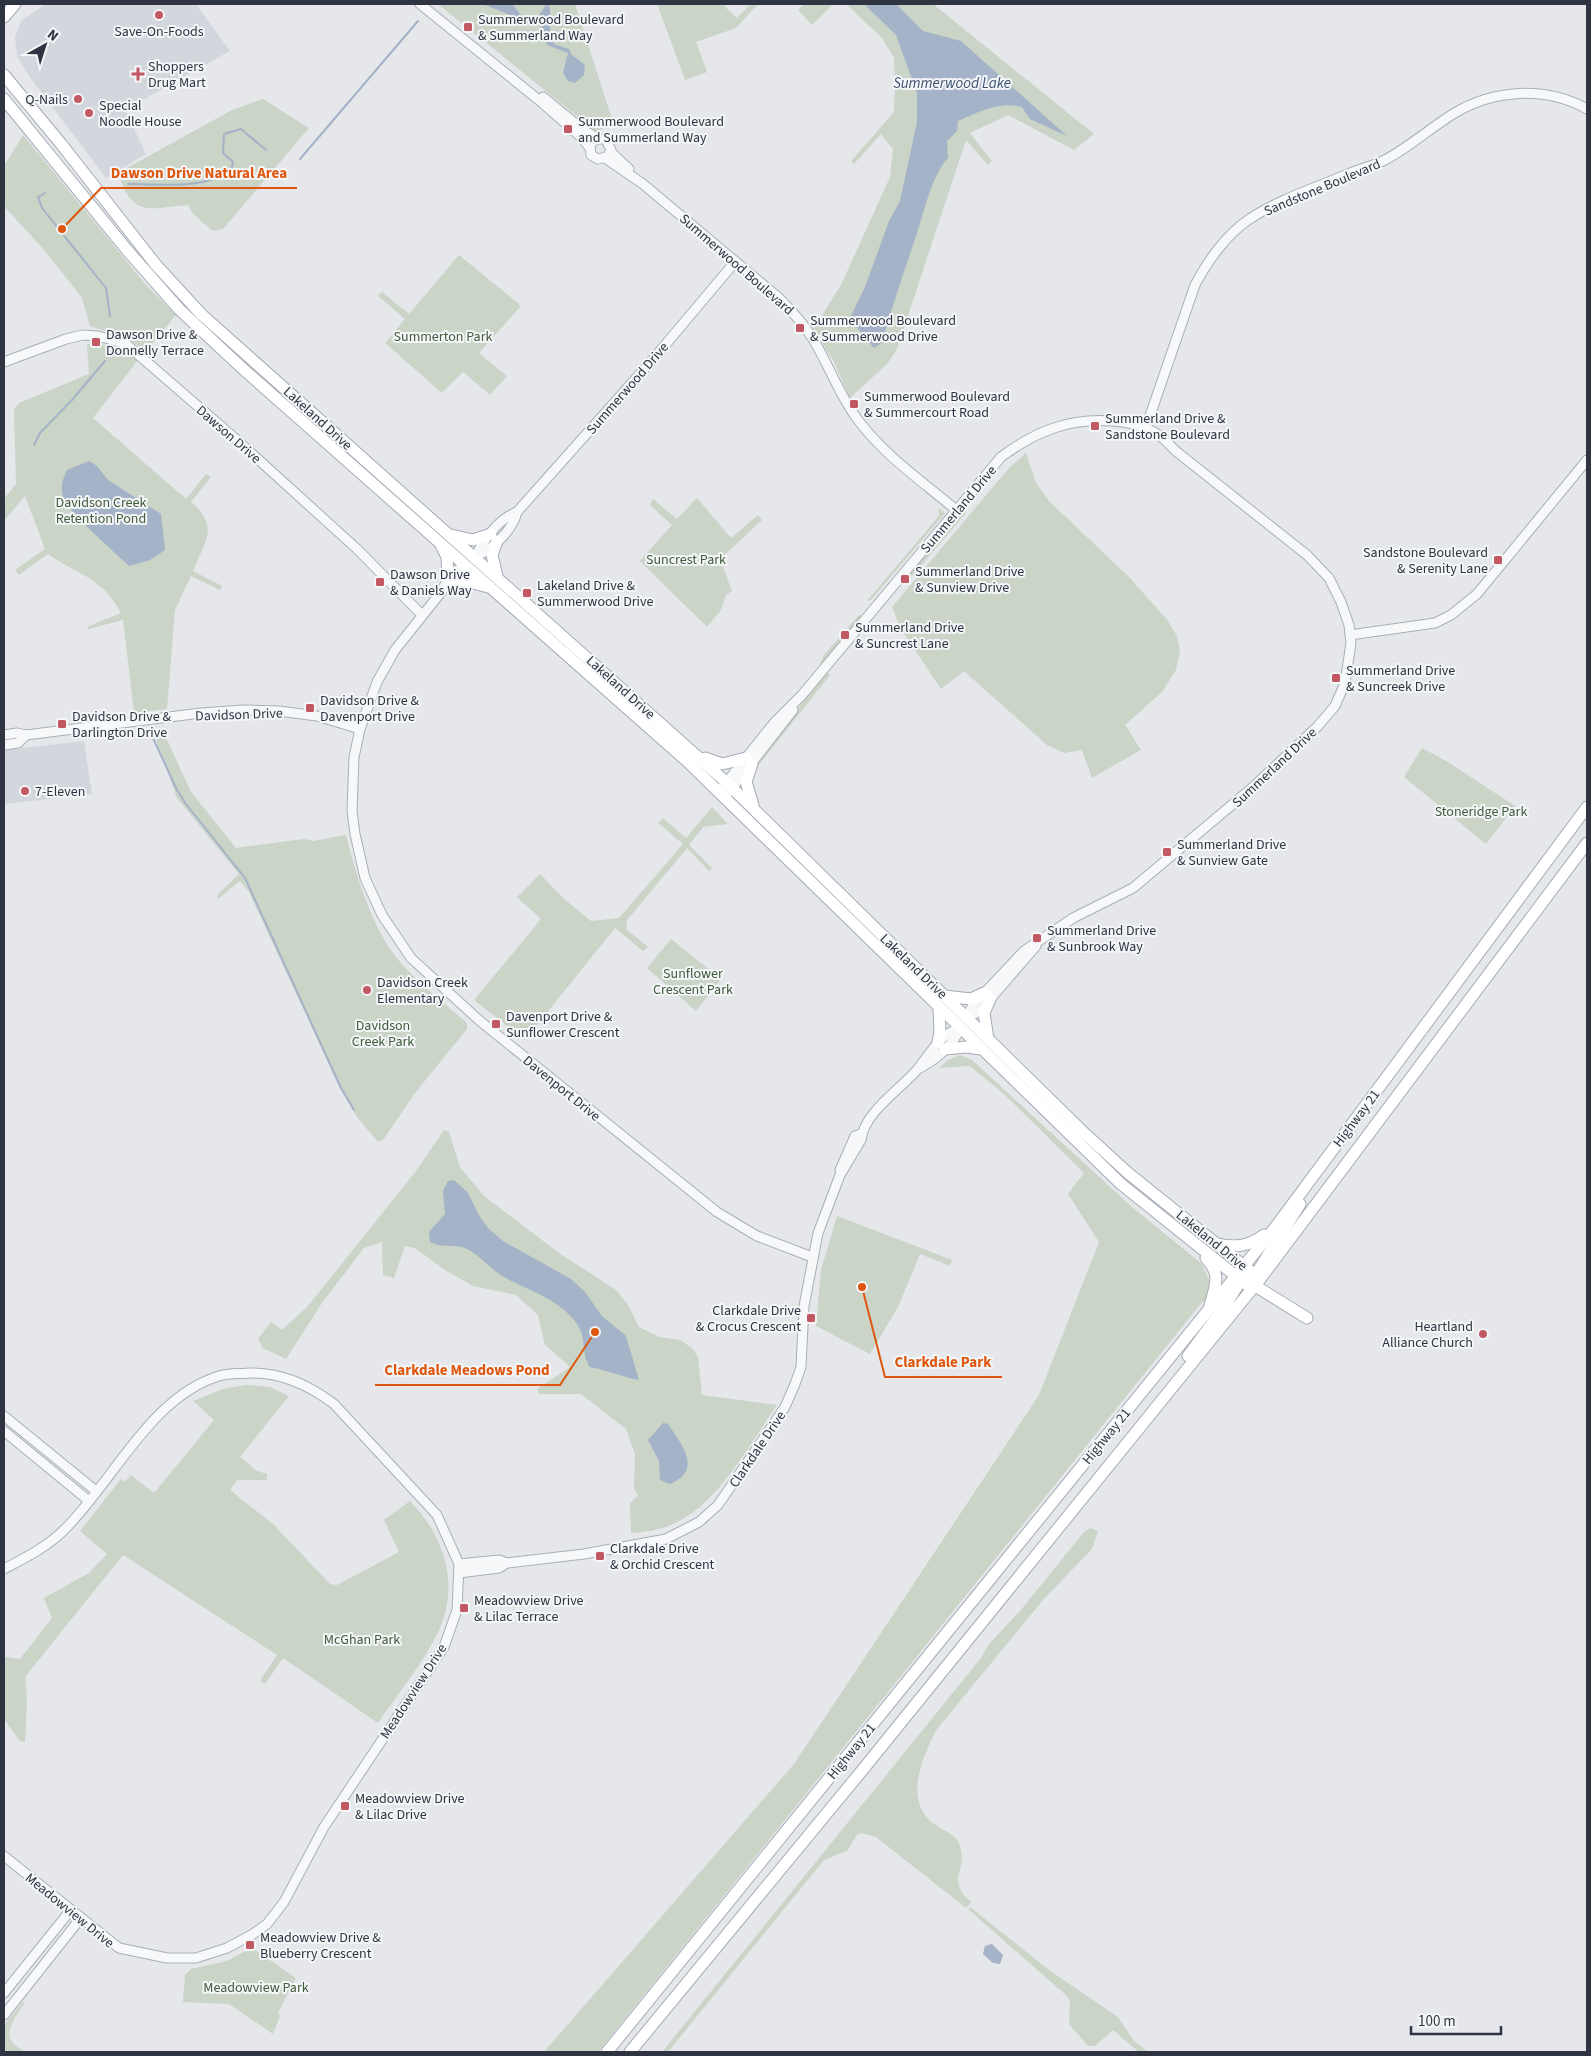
<svg xmlns="http://www.w3.org/2000/svg" width="1591" height="2056" font-family="'Source Sans 3',sans-serif">
<style>
.built{fill:#d3d6dd}
.green{fill:#cad4c7}
.water{fill:#a4b3c7}
.lines{fill:none;stroke-linecap:round;stroke-linejoin:round}
.stream{stroke:#a4b3c7;stroke-width:2}
.minor-casing{stroke:#aaaeb5;stroke-width:11}
.major-casing{stroke:#a5abb6;stroke-width:13}
.minor{stroke:#f7f8fa;stroke-width:9}
.major{stroke:#fff;stroke-width:11}
.poi-dot{fill:#c25863;stroke:#f4f6f8;stroke-width:2}
.labels{text-anchor:middle;stroke-width:4;stroke-linejoin:round;paint-order:stroke}
.poi-label{font-size:14px;fill:#2e3442;stroke:#f4f6f8;text-anchor:start}
.street-label{font-size:14px;fill:#2e3442;stroke:#f4f6f8}
.park-label{font-size:14px;fill:#415c3c;stroke:#f4f6f8}
.water-label{font-size:15px;font-style:italic;fill:#3c5272;stroke:#f4f6f8}
.leader{fill:none;stroke:#df570f;stroke-width:2}
.callout-dot{fill:#df570f;stroke:#f4f6f8;stroke-width:2}
.callout-label{font-size:15px;text-anchor:middle;font-weight:bold;fill:#df570f;stroke:#f4f6f8;stroke-width:4;stroke-linejoin:round;paint-order:stroke}
</style>
<rect width="100%" height="100%" fill="#e5e7eb"/>
<g class="built">
<path d="M 46,4 L 196,4 L 230,51 L 125,110 L 146,154 L 106,178 L 29,76 L 17,56 L 15,37 L 21,21 Z"/>
<path d="M 84,741 L 92,794 L 4,804 L 4,750 Z"/>
</g>
<g class="green">
<path d="M 438,4 L 575,4 L 612,119 L 598,133 Z"/>
<path d="M 657,4 L 722,4 L 737,18 L 751,4 L 758,4 L 736,28 L 696,42 L 707,72 L 685,80 Z"/>
<path d="M 804,4 L 833,4 L 812,25 L 798,10 Z"/>
<path d="M 846,4 L 933,4 L 1094,134 L 1074,150 L 1008,115 L 970,133 L 992,161 L 988,165 L 966,140 L 897,349 L 888,363 L 850,398 L 833,360 L 813,329 L 841,285 L 890,177 L 893,149 L 881,134 L 854,164 L 851,161 L 894,112 L 895,86 L 894,58 L 882,38 Z"/>
<path d="M 263,99 L 309,128 L 223,229 L 213,231 L 193,214 L 188,205 C 149,208 133,219 118,173 L 232,110 Z"/>
<path d="M 23,135 L 146,285 L 176,315 L 146,351 L 129,339 L 90,326 L 82,298 L 46,252 L 4,206 L 4,163 L 6,163 Z"/>
<path d="M 459,255 L 519,304 L 520,307 L 479,353 L 507,376 L 490,395 L 463,372 L 442,393 L 385,343 L 405,319 L 378,296 L 382,292 L 409,314 Z"/>
<path d="M 87,344 L 105,345 L 138,360 L 93,418 L 186,499 L 206,474 L 211,477 L 191,502 C 220,527 205,541 193,571 L 222,586 L 220,590 L 191,576 L 175,610 L 167,709 L 134,713 L 123,620 L 88,629 L 87,627 L 121,613 C 101,576 81,577 48,554 L 19,575 L 15,570 L 45,549 L 25,496 L 4,521 L 4,499 L 16,484 L 14,410 L 19,403 L 89,374 Z"/>
<path d="M 1026,453 L 1036,483 L 1049,501 L 1130,578 L 1168,621 L 1177,636 L 1180,651 L 1176,670 L 1162,692 L 1125,725 L 1141,750 L 1092,778 L 1082,750 L 1064,753 L 1047,745 L 964,671 L 941,689 L 901,629 L 892,607 L 1009,468 Z"/>
<path d="M 697,498 L 731,538 L 758,515 L 762,520 L 720,559 L 732,591 L 726,595 L 721,610 L 707,627 L 640,561 L 672,525 L 650,505 L 653,499 L 677,519 Z"/>
<path d="M 938,508 L 945,513 L 871,600 L 867,601 L 939,516 Z"/>
<path d="M 961,510 L 966,513 L 907,582 L 905,580 L 950,527 L 952,521 Z"/>
<path d="M 859,615 L 863,616 L 825,662 L 820,664 L 824,655 Z"/>
<path d="M 826,672 L 830,675 L 754,771 L 752,769 Z"/>
<path d="M 162,729 L 191,792 L 236,848 L 304,839 L 313,841 L 346,835 C 356,873 368,915 390,949 C 410,978 441,1000 467,1023 L 467,1029 L 415,1093 L 383,1140 L 378,1142 L 357,1117 L 338,1084 L 249,892 L 240,881 L 218,899 L 217,895 L 239,874 L 177,798 L 153,731 Z"/>
<path d="M 1422,748 L 1448,762 L 1515,806 L 1486,844 L 1404,777 Z"/>
<path d="M 712,807 L 728,824 L 703,827 L 689,845 L 712,868 L 709,871 L 687,848 L 627,920 L 626,929 L 648,947 L 643,951 L 615,928 L 525,1040 L 474,1000 L 541,919 L 517,897 L 540,874 L 563,898 L 591,921 L 619,918 L 683,844 L 658,823 L 663,818 L 686,838 Z"/>
<path d="M 671,939 L 721,979 L 696,1011 L 647,968 Z"/>
<path d="M 960,1055 L 972,1060 L 1132,1207 L 1202,1264 L 1209,1280 L 1212,1279 L 1206,1302 L 1203,1301 L 598,2052 L 544,2052 L 794,1764 L 1039,1395 L 1099,1242 L 1068,1194 L 1084,1173 L 1004,1094 L 970,1066 L 939,1068 L 948,1060 Z"/>
<path d="M 444,1130 L 449,1132 L 460,1167 L 484,1196 L 559,1253 L 616,1290 L 627,1303 L 639,1327 L 659,1337 L 680,1340 L 692,1348 L 698,1357 L 702,1395 L 777,1405 C 750,1443 719,1503 675,1523 C 661,1530 646,1532 631,1533 L 630,1503 L 638,1496 L 634,1488 L 635,1454 L 626,1429 L 581,1394 L 539,1394 L 537,1389 L 570,1367 L 545,1345 L 538,1315 L 516,1295 L 473,1286 L 445,1270 L 415,1248 L 405,1246 L 394,1278 L 383,1275 L 382,1242 L 364,1248 L 322,1303 L 286,1359 L 263,1348 L 258,1339 L 271,1322 L 282,1330 L 308,1306 L 416,1171 Z"/>
<path d="M 837,1216 L 952,1260 L 950,1266 L 920,1254 L 898,1307 L 870,1354 L 816,1326 L 821,1270 Z"/>
<path d="M 247,1385 L 270,1387 L 289,1396 L 240,1457 L 257,1471 L 267,1474 L 267,1480 L 237,1480 L 230,1490 L 274,1525 L 330,1584 L 337,1585 L 399,1552 L 384,1520 L 410,1501 C 444,1536 460,1583 439,1630 C 424,1663 398,1693 378,1723 L 283,1658 L 265,1684 L 260,1681 L 277,1655 L 123,1555 L 25,1677 L 27,1699 L 25,1742 L 20,1741 L 4,1719 L 4,1657 L 20,1659 L 52,1618 L 44,1598 L 89,1573 L 107,1554 L 80,1531 L 121,1479 L 125,1482 L 131,1475 L 154,1493 L 214,1420 L 193,1401 L 226,1388 Z"/>
<path d="M 1090,1528 L 1098,1531 L 1092,1549 L 1043,1600 L 937,1729 C 922,1757 903,1801 934,1824 C 943,1830 957,1835 960,1846 C 968,1870 945,1880 971,1902 L 966,1908 L 876,1837 L 861,1833 L 856,1836 L 848,1850 L 824,1860 L 668,2052 L 662,2052 L 981,1658 L 988,1645 L 1020,1611 L 1084,1532 Z"/>
<path d="M 970,1907 L 1049,1970 L 1118,2017 L 1134,2041 L 1148,2052 L 1139,2052 L 1113,2030 L 1095,2046 L 1088,2046 L 1069,2024 L 1070,2003 L 1068,1997 L 969,1910 Z"/>
<path d="M 252,1948 L 296,1978 L 278,2013 L 280,2016 L 273,2034 L 229,2004 L 183,2002 L 185,1975 L 191,1969 L 227,1961 Z"/>
<path d="M 23,2002 L 25,2003 C 19,2010 6,2029 10,2039 C 12,2044 21,2049 25,2052 L 5,2052 L 4,2025 Z"/>
</g>
<g class="water">
<path d="M 483,4 L 512,4 L 521,15 L 531,19 L 539,15 L 546,5 L 550,8 L 550,32 L 554,44 L 569,49 L 571,54 L 585,65 L 584,75 L 575,83 L 568,81 L 563,73 L 568,53 L 547,45 L 542,27 L 539,24 L 522,20 Z"/>
<path d="M 864,4 L 896,4 L 923,31 L 961,41 L 1067,136 L 1030,119 L 1022,107 C 999,101 979,112 958,121 L 957,131 L 947,141 L 948,158 C 931,176 924,213 916,236 C 904,272 892,306 882,343 L 874,348 L 854,324 L 851,316 L 865,287 L 889,221 L 900,201 L 917,122 L 917,93 L 896,35 Z"/>
<path d="M 89,461 L 97,466 L 108,480 L 161,514 L 165,550 L 150,560 L 129,566 C 116,553 66,511 63,496 C 60,486 63,479 67,470 Z"/>
<path d="M 454,1180 L 468,1193 L 480,1217 L 488,1228 L 503,1241 L 571,1279 L 585,1292 L 602,1316 L 626,1336 L 639,1380 C 622,1377 607,1370 590,1367 C 581,1355 587,1338 577,1324 C 560,1299 529,1291 504,1277 C 490,1269 481,1256 467,1249 C 455,1243 442,1249 430,1242 L 429,1232 L 445,1214 L 443,1191 L 448,1181 Z"/>
<path d="M 663,1423 L 668,1424 C 681,1444 704,1470 670,1484 L 660,1480 L 659,1461 L 648,1440 Z"/>
<path d="M 992,1944 L 1003,1955 L 1000,1964 L 993,1963 L 983,1954 L 985,1946 Z"/>
</g>
<g class="lines">
<g class="stream">
<path d="M 548,6 L 549,4"/>
<path d="M 300,159 L 418,21"/>
<path d="M 128,184 C 161,184 202,190 231,171 L 233,162 L 223,153 L 224,134 L 241,129 L 266,150"/>
<path d="M 45,193 L 38,197 L 42,208 L 106,288 L 110,316"/>
<path d="M 34,445 L 40,433 L 72,400 L 105,361"/>
<path d="M 153,738 L 177,790 L 186,804 L 245,878 L 341,1088 L 354,1110"/>
</g>
<g class="minor-casing">
<g id="minor">
<path d="M 420,4 L 540,101 L 583,139 L 589,147"/>
<path d="M 543,97 L 582,129 L 597,138"/>
<path d="M 611,150 L 607,157 L 598,159 L 591,155 L 590,145 L 595,139 L 606,139 L 612,153 L 629,169"/>
<path d="M 605,158 L 643,184 L 779,298 C 792,311 803,323 813,339 C 829,365 839,395 858,420 C 885,456 922,481 956,510"/>
<path d="M 4,362 L 66,339 L 83,335 L 98,336 L 126,344 L 238,441 L 357,549 L 422,615"/>
<path d="M 1144,433 L 1195,285 C 1207,262 1226,235 1248,220 C 1277,200 1315,188 1348,174 C 1359,169 1372,166 1383,161 C 1408,148 1429,129 1453,114 C 1494,89 1545,86 1587,109"/>
<path d="M 475,557 C 484,540 498,519 517,512 L 655,357 L 735,262"/>
<path d="M 475,557 C 493,549 512,531 517,512"/>
<path d="M 467,566 L 453,572 L 448,578 L 442,591 L 395,650 L 377,682 L 360,729 L 354,757 L 352,811 L 355,834 L 365,878 L 382,915 L 411,958 L 480,1021 L 717,1212 L 757,1236 L 812,1257"/>
<path d="M 1350,635 L 1435,623 L 1451,615 L 1477,594 L 1587,460"/>
<path d="M 4,735 L 17,733 L 26,735 L 201,713 L 243,710 L 279,711 L 317,716 L 360,729"/>
<path d="M 4,745 L 18,743 L 26,735"/>
<path d="M 722,788 L 774,723 L 802,695 L 1001,457 C 1036,431 1069,418 1112,421 C 1129,422 1146,426 1160,436 C 1166,440 1171,447 1177,452 L 1307,555 L 1329,578 L 1341,602 L 1349,625 L 1351,643 L 1345,683 L 1335,706 L 1317,727 L 1252,788 L 1133,888 L 1073,918 L 1024,951 L 973,1005 L 966,1018"/>
<path d="M 725,797 L 793,710"/>
<path d="M 966,1018 L 980,1011 L 1036,946"/>
<path d="M 920,1068 C 936,1059 953,1046 960,1028"/>
<path d="M 840,1170 L 855,1136 L 861,1134"/>
<path d="M 4,1416 L 96,1491"/>
<path d="M 4,1431 L 89,1501"/>
<path d="M 459,1564 L 499,1560 L 507,1563"/>
<path d="M 4,1569 C 25,1558 47,1547 64,1530 C 113,1482 150,1397 219,1376 C 228,1373 240,1374 249,1373 C 281,1372 309,1385 334,1404 L 437,1515 L 459,1564 L 457,1610 L 444,1647 L 324,1827 L 284,1902 L 267,1924 L 253,1934 L 227,1948 L 196,1958 L 167,1958 L 119,1948 L 4,1856"/>
<path d="M 459,1573 L 499,1568 L 507,1563 L 584,1554 L 666,1539 L 699,1522 L 718,1505 L 785,1407 L 795,1384 L 801,1367 L 804,1306 L 818,1233 L 840,1175 L 861,1140 C 864,1113 898,1091 916,1071 C 930,1055 938,1035 960,1028"/>
<path d="M 4,1993 L 70,1911"/>
<path d="M 4,2015 L 80,1919"/>
</g>
</g>
<g class="major-casing">
<g id="major">
<path d="M 4,17 L 15,4"/>
<path d="M 4,75 L 62,145 L 156,265 L 201,314 L 727,783 L 1082,1131 L 1128,1173 L 1260,1279"/>
<path d="M 4,99 L 127,250 L 179,309 L 242,368 L 688,762 L 1121,1184 L 1252,1289"/>
<path d="M 451,535 L 473,540 L 491,534"/>
<path d="M 441,545 L 447,557 L 448,578"/>
<path d="M 497,576 L 492,555 L 497,541"/>
<path d="M 455,584 L 470,582 L 488,587"/>
<path d="M 705,758 L 722,764 L 746,758"/>
<path d="M 752,764 L 746,782 L 753,805"/>
<path d="M 944,996 L 971,999 L 984,993"/>
<path d="M 988,1039 L 984,1013 L 990,999"/>
<path d="M 938,1042 L 940,1033 L 939,1008"/>
<path d="M 945,1049 L 966,1047 L 981,1049"/>
<path d="M 1218,1244 C 1236,1248 1249,1246 1264,1235"/>
<path d="M 1206,1258 C 1221,1273 1216,1286 1210,1305"/>
<path d="M 1258,1271 L 1300,1204"/>
<path d="M 1249,1282 L 1307,1318"/>
<path d="M 1188,1356 L 1227,1303 L 1244,1275"/>
<path d="M 607,2052 L 1274,1229 L 1587,807"/>
<path d="M 630,2052 L 860,1773 L 1260,1279 L 1587,843"/>
</g>
</g>
<use href="#minor" class="minor"/>
<use href="#major" class="major"/>
</g>
<g class="poi-dot">
<circle cx="159" cy="15" r="5"/>
<rect x="463" y="22" width="10" height="10" rx="2.5"/>
<path d="M135.5 66.5h5v5h5v5h-5v5h-5v-5h-5v-5h5z"/>
<circle cx="78" cy="99" r="5"/>
<circle cx="89" cy="113" r="5"/>
<rect x="563" y="124" width="10" height="10" rx="2.5"/>
<rect x="795" y="323" width="10" height="10" rx="2.5"/>
<rect x="91" y="337" width="10" height="10" rx="2.5"/>
<rect x="849" y="399" width="10" height="10" rx="2.5"/>
<rect x="1090" y="421" width="10" height="10" rx="2.5"/>
<rect x="1493" y="555" width="10" height="10" rx="2.5"/>
<rect x="900" y="574" width="10" height="10" rx="2.5"/>
<rect x="375" y="577" width="10" height="10" rx="2.5"/>
<rect x="522" y="588" width="10" height="10" rx="2.5"/>
<rect x="840" y="630" width="10" height="10" rx="2.5"/>
<rect x="1331" y="673" width="10" height="10" rx="2.5"/>
<rect x="305" y="703" width="10" height="10" rx="2.5"/>
<rect x="57" y="719" width="10" height="10" rx="2.5"/>
<circle cx="25" cy="791" r="5"/>
<rect x="1162" y="847" width="10" height="10" rx="2.5"/>
<rect x="1032" y="933" width="10" height="10" rx="2.5"/>
<circle cx="367" cy="990" r="5"/>
<rect x="491" y="1019" width="10" height="10" rx="2.5"/>
<rect x="806" y="1313" width="10" height="10" rx="2.5"/>
<circle cx="1483" cy="1334" r="5"/>
<rect x="595" y="1551" width="10" height="10" rx="2.5"/>
<rect x="459" y="1603" width="10" height="10" rx="2.5"/>
<rect x="340" y="1801" width="10" height="10" rx="2.5"/>
<rect x="245" y="1940" width="10" height="10" rx="2.5"/>
</g>
<g class="labels">
<g class="poi-label">
<text x="478" y="24">Summerwood Boulevard<tspan x="478" dy="16">&amp; Summerland Way</tspan></text>
<text x="159" y="36" text-anchor="middle">Save-On-Foods</text>
<text x="148" y="71">Shoppers<tspan x="148" dy="16">Drug Mart</tspan></text>
<text x="68" y="104" text-anchor="end">Q-Nails</text>
<text x="99" y="110">Special<tspan x="99" dy="16">Noodle House</tspan></text>
<text x="578" y="126">Summerwood Boulevard<tspan x="578" dy="16">and Summerland Way</tspan></text>
<text x="810" y="325">Summerwood Boulevard<tspan x="810" dy="16">&amp; Summerwood Drive</tspan></text>
<text x="106" y="339">Dawson Drive &amp;<tspan x="106" dy="16">Donnelly Terrace</tspan></text>
<text x="864" y="401">Summerwood Boulevard<tspan x="864" dy="16">&amp; Summercourt Road</tspan></text>
<text x="1105" y="423">Summerland Drive &amp;<tspan x="1105" dy="16">Sandstone Boulevard</tspan></text>
<text x="1488" y="557" text-anchor="end">Sandstone Boulevard<tspan x="1488" dy="16">&amp; Serenity Lane</tspan></text>
<text x="915" y="576">Summerland Drive<tspan x="915" dy="16">&amp; Sunview Drive</tspan></text>
<text x="390" y="579">Dawson Drive<tspan x="390" dy="16">&amp; Daniels Way</tspan></text>
<text x="537" y="590">Lakeland Drive &amp;<tspan x="537" dy="16">Summerwood Drive</tspan></text>
<text x="855" y="632">Summerland Drive<tspan x="855" dy="16">&amp; Suncrest Lane</tspan></text>
<text x="1346" y="675">Summerland Drive<tspan x="1346" dy="16">&amp; Suncreek Drive</tspan></text>
<text x="320" y="705">Davidson Drive &amp;<tspan x="320" dy="16">Davenport Drive</tspan></text>
<text x="72" y="721">Davidson Drive &amp;<tspan x="72" dy="16">Darlington Drive</tspan></text>
<text x="35" y="796">7-Eleven</text>
<text x="1177" y="849">Summerland Drive<tspan x="1177" dy="16">&amp; Sunview Gate</tspan></text>
<text x="1047" y="935">Summerland Drive<tspan x="1047" dy="16">&amp; Sunbrook Way</tspan></text>
<text x="377" y="987">Davidson Creek<tspan x="377" dy="16">Elementary</tspan></text>
<text x="506" y="1021">Davenport Drive &amp;<tspan x="506" dy="16">Sunflower Crescent</tspan></text>
<text x="801" y="1315" text-anchor="end">Clarkdale Drive<tspan x="801" dy="16">&amp; Crocus Crescent</tspan></text>
<text x="1473" y="1331" text-anchor="end">Heartland<tspan x="1473" dy="16">Alliance Church</tspan></text>
<text x="610" y="1553">Clarkdale Drive<tspan x="610" dy="16">&amp; Orchid Crescent</tspan></text>
<text x="474" y="1605">Meadowview Drive<tspan x="474" dy="16">&amp; Lilac Terrace</tspan></text>
<text x="355" y="1803">Meadowview Drive<tspan x="355" dy="16">&amp; Lilac Drive</tspan></text>
<text x="260" y="1942">Meadowview Drive &amp;<tspan x="260" dy="16">Blueberry Crescent</tspan></text>
</g>
<g class="street-label">
<text transform="translate(1322 187) rotate(-23)" y="5">Sandstone Boulevard</text>
<text transform="translate(737 264) rotate(41)" y="5">Summerwood Boulevard</text>
<text transform="translate(627 388) rotate(-49)" y="5">Summerwood Drive</text>
<text transform="translate(318 418) rotate(42)" y="5">Lakeland Drive</text>
<text transform="translate(229 434) rotate(41)" y="5">Dawson Drive</text>
<text transform="translate(958 509) rotate(-50)" y="5">Summerland Drive</text>
<text transform="translate(621 687) rotate(42)" y="5">Lakeland Drive</text>
<text transform="translate(239 714) rotate(-2)" y="5">Davidson Drive</text>
<text transform="translate(1274 767) rotate(-43)" y="5">Summerland Drive</text>
<text transform="translate(914 966) rotate(44)" y="5">Lakeland Drive</text>
<text transform="translate(562 1088) rotate(39)" y="5">Davenport Drive</text>
<text transform="translate(1356 1118) rotate(-53)" y="5">Highway 21</text>
<text transform="translate(1212 1240) rotate(39)" y="5">Lakeland Drive</text>
<text transform="translate(1106 1436) rotate(-51)" y="5">Highway 21</text>
<text transform="translate(757 1449) rotate(-56)" y="5">Clarkdale Drive</text>
<text transform="translate(413 1691) rotate(-57)" y="5">Meadowview Drive</text>
<text transform="translate(851 1751) rotate(-51)" y="5">Highway 21</text>
<text transform="translate(70 1910) rotate(39)" y="5">Meadowview Drive</text>
</g>
<g class="park-label">
<text x="443" y="341">Summerton Park</text>
<text x="101" y="507">Davidson Creek<tspan x="101" dy="16">Retention Pond</tspan></text>
<text x="686" y="564">Suncrest Park</text>
<text x="1481" y="816">Stoneridge Park</text>
<text x="693" y="978">Sunflower<tspan x="693" dy="16">Crescent Park</tspan></text>
<text x="383" y="1030">Davidson<tspan x="383" dy="16">Creek Park</tspan></text>
<text x="362" y="1644">McGhan Park</text>
<text x="256" y="1992">Meadowview Park</text>
</g>
<g class="water-label">
<text x="952" y="88">Summerwood Lake</text>
</g>
</g>
<path class="leader" d="M62 229L101 188H297M862 1287L885 1377H1002M595 1332L560 1385H375"/>
<g class="callout-dot">
<circle cx="62" cy="229" r="5"/>
<circle cx="862" cy="1287" r="5"/>
<circle cx="595" cy="1332" r="5"/>
</g>
<g class="callout-label">
<text x="199" y="178">Dawson Drive Natural Area</text>
<text x="943" y="1367">Clarkdale Park</text>
<text x="467" y="1375">Clarkdale Meadows Pond</text>
</g>
<rect width="1591" height="2056" fill="none" stroke="#2e3442" stroke-width="10"/>
<g transform="translate(45 45) rotate(39)" stroke="#f4f6f8" stroke-width="4" paint-order="stroke">
<path d="M0-4L9 19L0 12L-9 19Z" fill="#2e3442"/>
<text y="-8" font-size="14" font-weight="bold" text-anchor="middle" fill="#2e3442">N</text>
</g>
<path d="M1411 2026v8h90v-8" fill="none" stroke="#2e3442" stroke-width="2.5"/>
<text x="1418" y="2026" font-size="15" fill="#2e3442" stroke="#f4f6f8" stroke-width="4" paint-order="stroke">100 m</text>
</svg>
